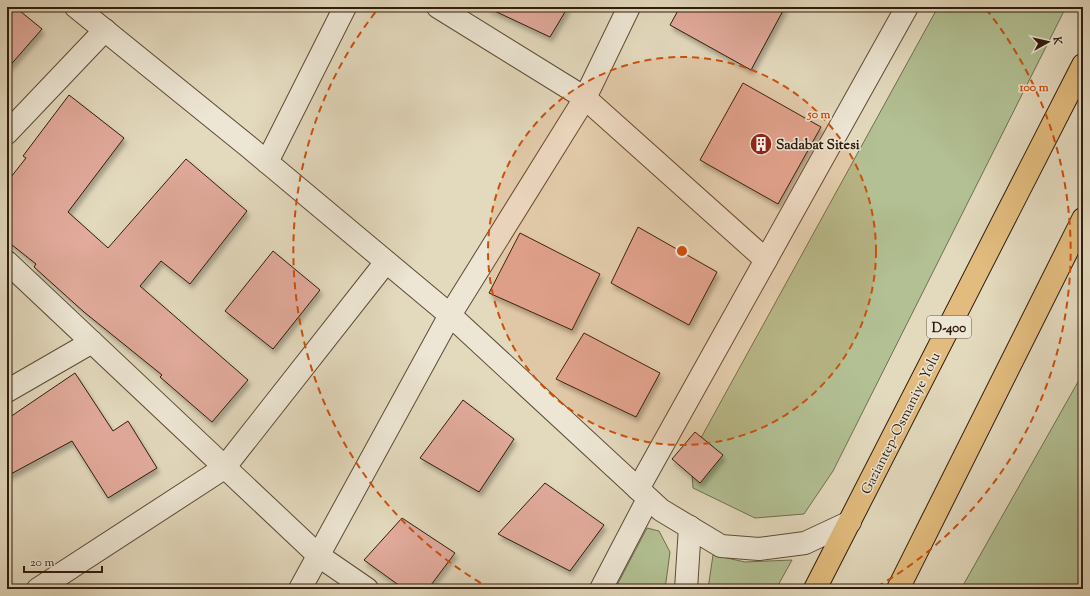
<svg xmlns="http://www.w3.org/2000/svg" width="1090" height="596" font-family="'Sorts Mill Goudy',serif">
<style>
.green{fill:#b2c093;stroke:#716e50}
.building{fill:#e1aa9b;stroke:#301c0c;filter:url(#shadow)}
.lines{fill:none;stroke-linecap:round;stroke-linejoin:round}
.minor-casing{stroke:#5d4b38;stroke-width:24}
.tertiary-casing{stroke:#5d4b38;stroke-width:24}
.trunk-casing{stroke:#301c0c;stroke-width:24}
.minor{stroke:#ede6d4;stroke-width:22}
.tertiary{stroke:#ede6d4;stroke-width:22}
.trunk{stroke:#e2bc7e;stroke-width:22}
.ring{fill:none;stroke:#cc500c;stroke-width:2;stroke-dasharray:7 5}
.labels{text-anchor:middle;stroke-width:3;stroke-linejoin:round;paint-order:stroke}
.shield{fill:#ede6d4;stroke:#695948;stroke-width:1}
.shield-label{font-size:13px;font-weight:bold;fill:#301c0c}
.poi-label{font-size:14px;font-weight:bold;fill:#301c0c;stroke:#ede6d4;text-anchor:start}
.street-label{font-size:14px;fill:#301c0c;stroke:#ede6d4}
.centre{fill:#cc500c;stroke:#ede6d4;stroke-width:2}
.ring-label{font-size:12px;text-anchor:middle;font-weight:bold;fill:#cc500c;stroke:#ede6d4;stroke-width:3;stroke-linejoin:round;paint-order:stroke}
</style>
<defs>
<filter id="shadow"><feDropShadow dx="2.5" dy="4.5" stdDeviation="2" flood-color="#0004"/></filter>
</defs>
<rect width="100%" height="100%" fill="#e3d9bd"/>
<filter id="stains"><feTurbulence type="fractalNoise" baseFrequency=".005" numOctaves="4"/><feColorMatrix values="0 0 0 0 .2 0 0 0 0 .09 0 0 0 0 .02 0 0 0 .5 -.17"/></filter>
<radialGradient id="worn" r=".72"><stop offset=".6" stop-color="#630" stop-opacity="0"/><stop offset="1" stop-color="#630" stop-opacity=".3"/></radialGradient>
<g class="green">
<path d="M 938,7 L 1066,7 L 833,471 L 804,514 L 755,518 L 693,488 L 691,456 Z"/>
<path d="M 1083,373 L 1083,589 L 961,589 Z"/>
<path d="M 647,528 L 659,531 L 670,552 L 665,589 L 615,589 Z"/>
<path d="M 713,555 L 745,562 L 792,560 L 776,589 L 708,589 Z"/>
</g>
<g class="building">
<path d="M 7,7 L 15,7 L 42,29 L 7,69 Z"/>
<path d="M 486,7 L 568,7 L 550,37 Z"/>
<path d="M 680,7 L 785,7 L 751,70 L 670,25 Z"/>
<path d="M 743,83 L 821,127 L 778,204 L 700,160 Z"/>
<path d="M 69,95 L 124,138 L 68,212 L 108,248 L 186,159 L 247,211 L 190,284 L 161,261 L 140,286 L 248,380 L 212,422 L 160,377 L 162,375 L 84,312 L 34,267 L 36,264 L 7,241 L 7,182 L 26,158 L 23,156 Z"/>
<path d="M 638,227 L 717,272 L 689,325 L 611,283 Z"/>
<path d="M 520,233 L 600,274 L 572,330 L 489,293 Z"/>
<path d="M 273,251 L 320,290 L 273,349 L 225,311 Z"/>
<path d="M 584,333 L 660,373 L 636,417 L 556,379 Z"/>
<path d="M 75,373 L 113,431 L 128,421 L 157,468 L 108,498 L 72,441 L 7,476 L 7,419 Z"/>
<path d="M 463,400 L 514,439 L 479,492 L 420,458 Z"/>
<path d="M 695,432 L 723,455 L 700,483 L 672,459 Z"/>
<path d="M 545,483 L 604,525 L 570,571 L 498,534 Z"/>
<path d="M 402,518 L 455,553 L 428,589 L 404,589 L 364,560 Z"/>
</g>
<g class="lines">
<g class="minor-casing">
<g id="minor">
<path d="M 438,7 L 585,98 L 766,260"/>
<path d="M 7,133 L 105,30"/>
<path d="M 267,162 L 345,7"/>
<path d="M 7,262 L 319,556 L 367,589"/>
<path d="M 7,391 L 92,342"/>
<path d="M 638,489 L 907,7"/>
<path d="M 38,589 L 224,468 L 386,262"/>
<path d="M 300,589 L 450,315 L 585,98 L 629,7"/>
<path d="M 601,589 L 648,499"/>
</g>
</g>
<g class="tertiary-casing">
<g id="tertiary">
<path d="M 76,7 L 249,147 L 450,315 L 661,510 L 721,546 L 759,549 L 805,543 L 850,522"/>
<path d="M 686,589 L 690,527"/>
</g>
</g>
<g class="trunk-casing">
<g id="trunk">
<path d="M 815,589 L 1083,65"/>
<path d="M 898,589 L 1083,219"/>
</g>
</g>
<use href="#minor" class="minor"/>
<use href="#tertiary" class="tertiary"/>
<use href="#trunk" class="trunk"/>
</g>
<circle cx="682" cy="251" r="194" fill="#cc500c" fill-opacity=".12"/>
<g class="ring">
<circle cx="682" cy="251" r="194"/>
<path d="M491 589A388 388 0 0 1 378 9M986 9A388 388 0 0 1 873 589"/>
</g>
<defs>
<g id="building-disc" transform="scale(1.15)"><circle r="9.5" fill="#8f2418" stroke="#ede6d4"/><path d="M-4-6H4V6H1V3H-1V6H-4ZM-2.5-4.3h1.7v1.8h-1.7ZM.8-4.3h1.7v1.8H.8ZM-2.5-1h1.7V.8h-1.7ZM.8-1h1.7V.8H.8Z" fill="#fff"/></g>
</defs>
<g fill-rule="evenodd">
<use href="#building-disc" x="761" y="144"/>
</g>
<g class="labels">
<rect class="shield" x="927" y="316" width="44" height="22" rx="3"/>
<g class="shield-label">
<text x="949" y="332">D-400</text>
</g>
<g class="poi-label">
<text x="776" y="149">Sadabat Sitesi</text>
</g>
<g class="street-label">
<text transform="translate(900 423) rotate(-63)" y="5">Gaziantep-Osmaniye Yolu</text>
</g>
</g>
<circle cx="682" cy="251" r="6" class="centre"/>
<g class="ring-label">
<text x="1034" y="91">100 m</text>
<text x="819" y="118">50 m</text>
</g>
<rect width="1090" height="596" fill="none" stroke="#e3d9bd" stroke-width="24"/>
<rect x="8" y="8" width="1074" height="580" fill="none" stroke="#301c0c" stroke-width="2"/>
<rect x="12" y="12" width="1066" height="572" fill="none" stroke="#301c0c"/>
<g transform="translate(1048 42) rotate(82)" stroke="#ede6d4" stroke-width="3" paint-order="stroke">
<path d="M0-3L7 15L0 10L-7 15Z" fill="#301c0c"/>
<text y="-6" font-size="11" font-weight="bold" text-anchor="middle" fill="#301c0c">K</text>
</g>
<path d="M24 566v6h78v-6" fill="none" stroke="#301c0c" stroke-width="2"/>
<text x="30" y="566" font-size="12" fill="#301c0c" stroke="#ede6d4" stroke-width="3" paint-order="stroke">20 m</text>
<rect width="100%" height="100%" filter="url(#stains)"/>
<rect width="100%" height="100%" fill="url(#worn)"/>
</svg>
